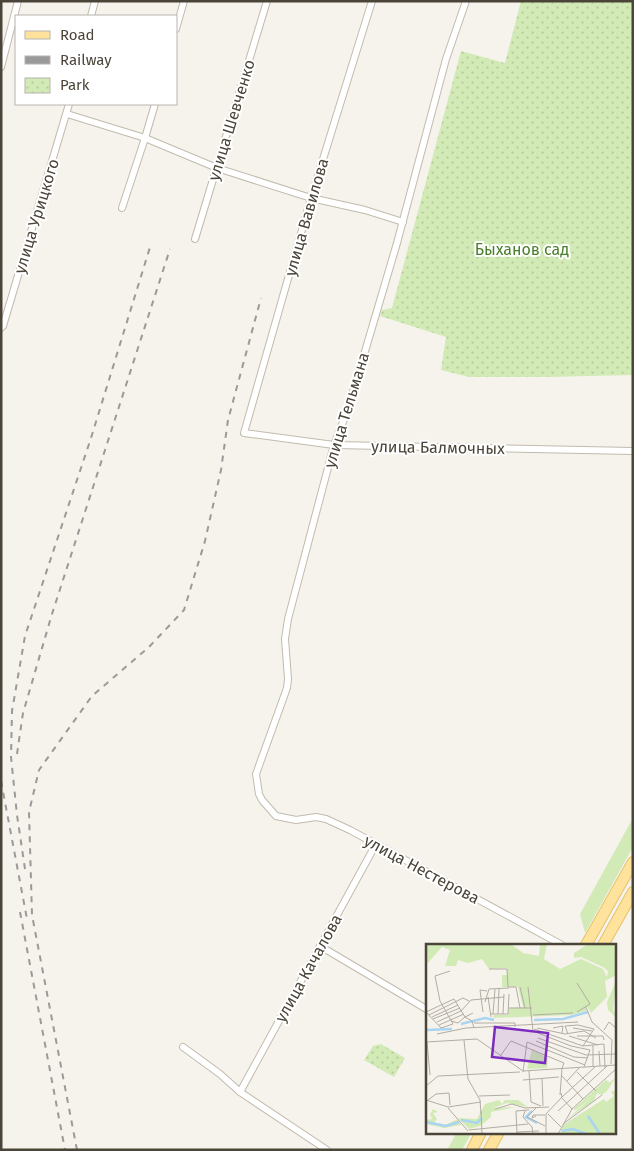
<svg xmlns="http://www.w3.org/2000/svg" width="634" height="1151" font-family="'Fira Sans',sans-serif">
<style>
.green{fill:#d2eab5}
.park{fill:url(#park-dots)}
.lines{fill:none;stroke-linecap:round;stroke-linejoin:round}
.street-casing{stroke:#c2bbae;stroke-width:8}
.primary-casing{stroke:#e6c16a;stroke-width:12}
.street{stroke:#fff;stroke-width:6}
.primary{stroke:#ffe39c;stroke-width:10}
.rail{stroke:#9a9a9a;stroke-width:2;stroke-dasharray:6 6;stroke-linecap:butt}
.labels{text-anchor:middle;stroke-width:4;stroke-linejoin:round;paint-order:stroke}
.street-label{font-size:16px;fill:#4b4439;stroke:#fff}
.park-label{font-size:16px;fill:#4a7f2a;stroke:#fff}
.inset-river{fill:none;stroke:#a9d4f2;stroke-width:2.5}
.inset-road{fill:none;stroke:#b2ada4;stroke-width:1}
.view{fill:#7b2cbf;fill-opacity:0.15;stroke:#7b2cbf;stroke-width:2.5}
.inset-edge{fill:none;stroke:#4b4439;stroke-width:2.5}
</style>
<defs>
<pattern id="park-dots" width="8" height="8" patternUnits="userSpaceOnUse" patternTransform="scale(1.25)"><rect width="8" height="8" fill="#d2eab5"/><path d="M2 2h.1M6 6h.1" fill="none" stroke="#b6ca9c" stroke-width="1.8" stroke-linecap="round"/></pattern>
</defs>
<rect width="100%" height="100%" fill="#f6f3ec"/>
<g class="green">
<path d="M 633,818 L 633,847 L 585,933 L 580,914 Z"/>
<path d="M 457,1132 L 472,1132 L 462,1150 L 447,1150 Z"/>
</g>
<g class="park">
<path d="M 521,1 L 633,1 L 633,375 L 547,377 L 469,377 L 441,370 L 446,337 L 380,316 L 382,310 L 392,308 L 461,51 L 505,63 Z"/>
<path d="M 381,1044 L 405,1058 L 394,1077 L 364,1060 L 373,1046 Z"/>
</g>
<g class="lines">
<g class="street-casing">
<g id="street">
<path d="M 372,1 L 311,198 L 244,433 L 334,445 L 633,451"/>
<path d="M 466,1 L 446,59 L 397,243 L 348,409 L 334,445 L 288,619 L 285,639 L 288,679 L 287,688 L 256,774 L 259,794 L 262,800 L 276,816 L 296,820 L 316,817 L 326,819 L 350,830 L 562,945"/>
<path d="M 91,16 L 95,1"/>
<path d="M 176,29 L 184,1"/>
<path d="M 1,67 L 18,1"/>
<path d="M 67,114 L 145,138 L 217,168 L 311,198 L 365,210 L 403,222"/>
<path d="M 122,208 L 145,138 L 155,104"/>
<path d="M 195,239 L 267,1"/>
<path d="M 1,328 L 3,326 L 69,104"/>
<path d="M 320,946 L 428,1010"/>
<path d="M 183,1047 L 220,1074 L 240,1092 L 327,1150"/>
<path d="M 240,1092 L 376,844"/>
</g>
</g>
<g class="primary-casing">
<g id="primary">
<path d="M 586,945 L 633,862"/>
<path d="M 603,945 L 633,892"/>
<path d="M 472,1150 L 481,1132"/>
<path d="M 489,1150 L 499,1132"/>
</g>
</g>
<use href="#street" class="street"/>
<use href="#primary" class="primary"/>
<g class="rail">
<path d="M 17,754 L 23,713 L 52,614 L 170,249"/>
<path d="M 1,781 L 27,919"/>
<path d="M 25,869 L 17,815 L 11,757 L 12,711 L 25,636 L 91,438 L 151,244"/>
<path d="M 20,912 L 65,1150"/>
<path d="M 77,1150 L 32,915 L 29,812 L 39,770 L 92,696 L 149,647 L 184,610 L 205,541 L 221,470 L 228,420 L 261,298"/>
</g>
</g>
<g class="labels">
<g class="street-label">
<text transform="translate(231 120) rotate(-73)" y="6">улица Шевченко</text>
<text transform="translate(36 216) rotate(-73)" y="6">улица Урицкого</text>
<text transform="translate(306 217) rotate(-74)" y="6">улица Вавилова</text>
<text transform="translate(346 410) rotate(-73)" y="6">улица Тельмана</text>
<text transform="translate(438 447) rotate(1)" y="6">улица Балмочных</text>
<text transform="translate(422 869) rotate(28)" y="6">улица Нестерова</text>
<text transform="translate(308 968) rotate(-61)" y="6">улица Качалова</text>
</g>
<g class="park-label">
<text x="522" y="255">Быханов сад</text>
</g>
</g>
<g transform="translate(426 944)">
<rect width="190" height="190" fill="#f6f3ec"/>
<path d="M 0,0 L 85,0 L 97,9 L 113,12 L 114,0 L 121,0 L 118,15 L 134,25 L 155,15 L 177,25 L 181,33 L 182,27 L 177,23 L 155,13 L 148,14 L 148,9 L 162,0 L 190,0 L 190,31 L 179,37 L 181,53 L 165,69 L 161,62 L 160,67 L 144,71 L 67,74 L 68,71 L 82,71 L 83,64 L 97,63 L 92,43 L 76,43 L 76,31 L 81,31 L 81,24 L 63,25 L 56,15 L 42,19 L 32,16 L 30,22 L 19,22 L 24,6 L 16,3 L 0,21 ZM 190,37 L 187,66 L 190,73 L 182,66 L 181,58 Z" fill="#d2eab5"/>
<path d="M 190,133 L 181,147 L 176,151 L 171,149 L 168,157 L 141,175 ZM 73,156 L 76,160 L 79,156 L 92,156 L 102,163 L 81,159 L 67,164 L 90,163 L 65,168 L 65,173 L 54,182 L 43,185 L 32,174 L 51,175 L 59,160 ZM 7,165 L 12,168 L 7,169 L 11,175 L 8,179 L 19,181 L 32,175 L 35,181 L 18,184 L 0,180 L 0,176 L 6,175 L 4,170 Z" fill="#d2eab5"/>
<path d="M 106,105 L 122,114 L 121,124 L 101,125 ZM 180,136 L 184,139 L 177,145 L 150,166 L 147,165 ZM 189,146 L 190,190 L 134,189 L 137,181 L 178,155 L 180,158 L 188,152 L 185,148 Z" fill="#d2eab5"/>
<path class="inset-river" d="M 108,76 L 137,75 L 162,68M 35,80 L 59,74 L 68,76M 0,86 L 26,85M 106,167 L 100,173 L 111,179M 162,172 L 174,190M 35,176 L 51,179 L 56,174M 0,178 L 20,182 L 33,178M 136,187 L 147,185 L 160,190"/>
<path class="inset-road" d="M 63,25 L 81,25 L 82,43 L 90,43 L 94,64M 151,39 L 164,60 L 151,68M 94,43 L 99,64M 102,43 L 107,87 L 145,102 L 164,106 L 158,123M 62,53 L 65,73M 59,58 L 63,45 L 83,44M 160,63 L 166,78 L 186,96 L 185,120M 83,64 L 106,64M 35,67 L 45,56 L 78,53M 0,68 L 15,84 L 27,80 L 14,57 L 9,32 L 24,27M 0,68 L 28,55 L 39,73 L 47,69M 57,68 L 54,46 L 61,47M 64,70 L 82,70 L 83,50M 67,70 L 69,45M 72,70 L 73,45M 77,70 L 78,50M 3,71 L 37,54 L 43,57M 107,71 L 147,69M 6,73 L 32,61M 7,75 L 34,64M 25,77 L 32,79 L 39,73 L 46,77 L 48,84M 11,78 L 35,67M 48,79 L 89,79 L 89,83M 13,81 L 38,70M 111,84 L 139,90 L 158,87 L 170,94M 127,84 L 137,82 L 136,89M 147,84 L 166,87M 108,85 L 157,102 L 178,100M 178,86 L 183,78 L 190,84M 11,90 L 40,84 L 152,78M 142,90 L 139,82 L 152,81 L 168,85 L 157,102M 143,92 L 172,101M 151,92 L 177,92 L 178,96M 112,94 L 160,111 L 190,110M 38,96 L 42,135 L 54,156 L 55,170M 110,97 L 148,113 L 162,114M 0,98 L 51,95 L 97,127 L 190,121M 1,98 L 4,131M 178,100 L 179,124M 167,101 L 167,123M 173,107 L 174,122M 75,111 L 85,97 L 138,119 L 136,124M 103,127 L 105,158 L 115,162M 97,128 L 101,98 L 159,121M 151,128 L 170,147M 135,131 L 157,155M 116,134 L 117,162M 97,136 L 133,133M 141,137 L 153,124M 0,142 L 12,132 L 94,128M 134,151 L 136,124M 53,152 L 84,151M 135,153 L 146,165M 136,153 L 169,123M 0,156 L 22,163 L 55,158M 2,156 L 10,150 L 23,149 L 24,161M 22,164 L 42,187M 110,164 L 101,173 L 119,182M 69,165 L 86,160 L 99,164 L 123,163M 55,167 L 56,190M 99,167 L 97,173 L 106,183 L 107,190M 132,167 L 181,122M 122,170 L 135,183M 110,172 L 106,174 L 107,171 L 119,171M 137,180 L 176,151M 43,186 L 102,180M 91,188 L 113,187M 91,190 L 90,167 L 103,166M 120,190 L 120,170 L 136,153 L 135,149M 132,190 L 146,165 L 190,125"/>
<path class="view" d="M 69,83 L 122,89 L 119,119 L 66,113 Z"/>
<rect width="190" height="190" class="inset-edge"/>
</g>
<rect width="634" height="1151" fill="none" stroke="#4b4439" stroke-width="5"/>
<rect x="15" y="15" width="162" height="90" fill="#ffffff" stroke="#b7b4b0"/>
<rect x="25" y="31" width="25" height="8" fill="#ffe39c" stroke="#b7b4b0"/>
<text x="60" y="40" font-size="15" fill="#4b4439">Road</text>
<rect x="25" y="56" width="25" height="8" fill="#9a9a9a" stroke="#b7b4b0"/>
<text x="60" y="65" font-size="15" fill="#4b4439">Railway</text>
<rect x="25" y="78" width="25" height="15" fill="url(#park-dots)" stroke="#b7b4b0"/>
<text x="60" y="90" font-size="15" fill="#4b4439">Park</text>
</svg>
